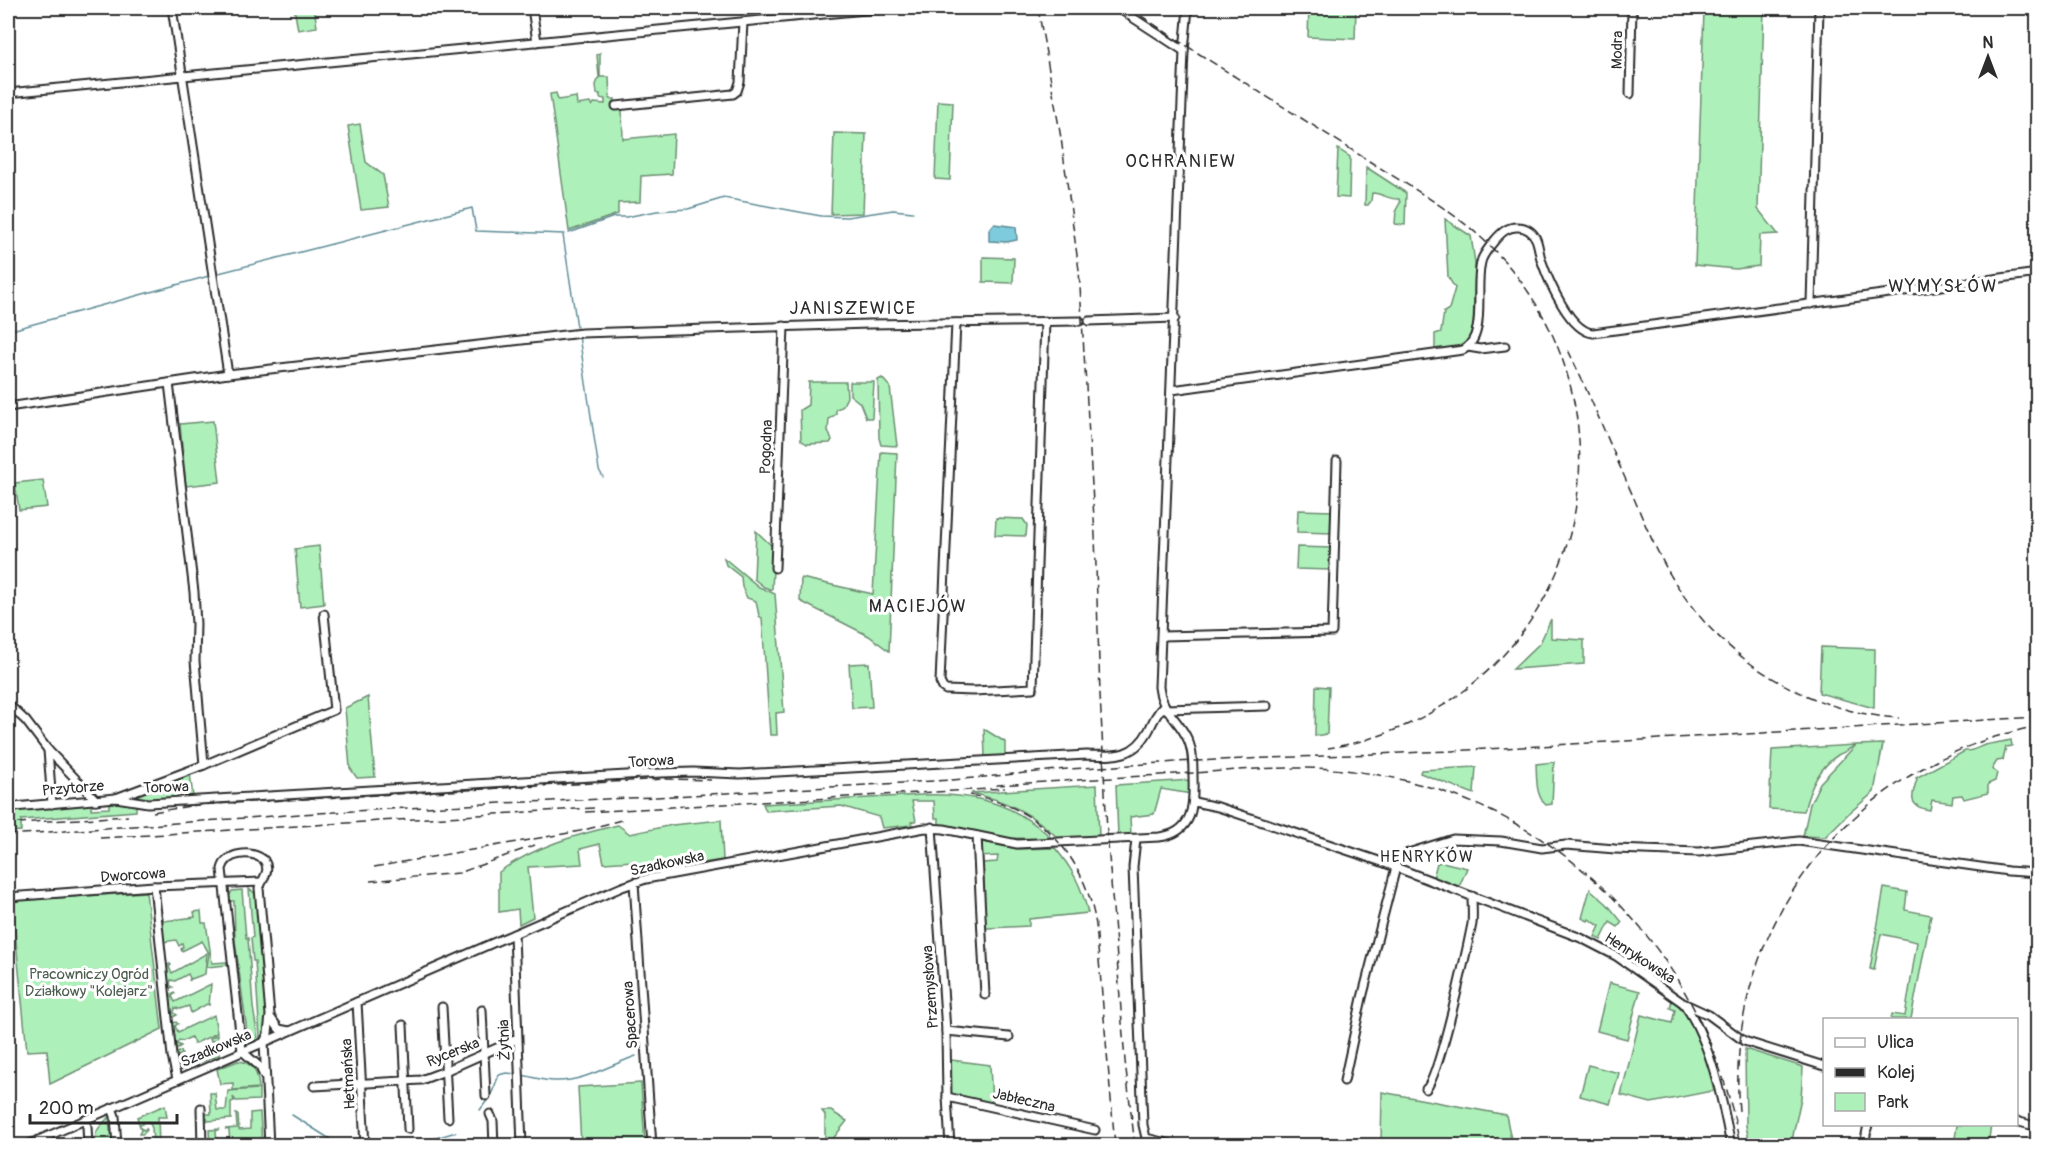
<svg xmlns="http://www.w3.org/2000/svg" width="2045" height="1153" font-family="Pangolin,sans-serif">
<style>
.green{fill:#aef0ba;stroke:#6c8e72;stroke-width:1.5}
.water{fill:#7ecbdd;stroke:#5d8b96;stroke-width:1.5}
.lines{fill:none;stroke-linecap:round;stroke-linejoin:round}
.stream{stroke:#5d8b96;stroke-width:1.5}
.minor-casing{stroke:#2b2b2b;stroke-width:11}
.minor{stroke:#fff;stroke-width:7}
.rail{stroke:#2b2b2b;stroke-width:1.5;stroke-dasharray:9 4.5;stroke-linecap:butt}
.labels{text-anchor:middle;stroke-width:6;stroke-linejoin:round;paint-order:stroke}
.street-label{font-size:15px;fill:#2b2b2b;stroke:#fff}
.park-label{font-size:15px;fill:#4c5c4f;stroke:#fff}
.neighbourhood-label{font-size:16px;letter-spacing:1.5px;fill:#2b2b2b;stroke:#fff}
.quarter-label{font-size:18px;letter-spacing:1.5px;fill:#2b2b2b;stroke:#fff}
</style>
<rect width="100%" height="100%" fill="#fff"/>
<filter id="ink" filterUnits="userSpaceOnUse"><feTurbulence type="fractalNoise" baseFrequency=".0167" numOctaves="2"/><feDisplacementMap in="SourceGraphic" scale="12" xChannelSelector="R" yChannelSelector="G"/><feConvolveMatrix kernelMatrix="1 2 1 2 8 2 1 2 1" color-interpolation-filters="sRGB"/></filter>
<g filter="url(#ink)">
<g class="green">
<path d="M 294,8 L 314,8 L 317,27 L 298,30 Z"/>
<path d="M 1309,8 L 1356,8 L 1355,39 L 1308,37 Z"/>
<path d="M 1706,8 L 1764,8 L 1758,209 L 1778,234 L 1760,235 L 1759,266 L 1736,269 L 1695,265 L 1704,10 Z"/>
<path d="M 600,53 L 600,77 L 609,77 L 610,99 L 615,99 L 615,110 L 622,110 L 623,139 L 674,134 L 672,174 L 641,176 L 640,202 L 618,203 L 618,214 L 569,231 L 550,94 L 556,93 L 558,100 L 576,97 L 577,105 L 590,103 L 592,106 L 594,103 L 605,104 L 605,99 L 600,98 L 600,94 L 597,94 L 596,85 L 599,77 L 597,55 Z"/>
<path d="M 938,101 L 953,102 L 950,180 L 935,179 Z"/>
<path d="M 360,124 L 366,162 L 383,175 L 389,207 L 361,210 L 348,126 Z"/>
<path d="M 834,133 L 866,134 L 863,213 L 831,214 Z"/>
<path d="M 1338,149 L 1350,157 L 1349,198 L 1336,197 Z"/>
<path d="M 1366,167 L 1406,193 L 1405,225 L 1395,224 L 1396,210 L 1400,203 L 1399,199 C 1389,200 1382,193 1372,193 L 1371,201 L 1368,205 L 1365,205 Z"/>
<path d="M 1445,219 L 1471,236 L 1475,263 L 1473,332 C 1470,350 1449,349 1435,351 L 1435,334 L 1441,332 L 1444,312 L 1449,309 L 1455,288 L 1448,277 Z"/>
<path d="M 983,257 L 1014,258 L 1013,283 L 983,282 Z"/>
<path d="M 882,378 L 890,387 L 897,446 L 881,445 L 879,438 L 878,380 Z"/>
<path d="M 809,382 L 846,382 L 847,397 L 842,407 L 836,409 L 836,414 L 829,419 L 828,431 L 832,440 L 830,443 L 807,444 L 801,440 L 800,410 L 808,405 Z"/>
<path d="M 850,382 L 874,382 L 872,418 L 866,418 L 860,403 L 850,395 Z"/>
<path d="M 213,421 L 220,482 L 186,486 L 180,424 Z"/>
<path d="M 881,452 L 897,453 L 889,651 L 869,636 L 800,601 L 801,578 L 873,594 Z"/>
<path d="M 43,480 L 47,507 L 19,510 L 15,483 Z"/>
<path d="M 1298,510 L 1333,511 L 1333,533 L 1297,532 Z"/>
<path d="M 996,518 L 1023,519 L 1027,525 L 1026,536 L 995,535 Z"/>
<path d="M 756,531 L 774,548 L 772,590 L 764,587 L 754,579 Z"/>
<path d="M 319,546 L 324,604 L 300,607 L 295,549 Z"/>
<path d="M 1297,547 L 1332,548 L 1331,570 L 1296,569 Z"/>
<path d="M 724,558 L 759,587 L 775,594 L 784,712 L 776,713 L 777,735 L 770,735 L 762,618 L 759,616 L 756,601 L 747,598 L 742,587 L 741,577 L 726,565 Z"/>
<path d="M 1551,619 L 1551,638 L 1584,640 L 1584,664 L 1513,669 L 1540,643 Z"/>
<path d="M 1821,647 L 1875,649 L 1874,708 L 1819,693 Z"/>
<path d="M 869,663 L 872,707 L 852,708 L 849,664 Z"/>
<path d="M 1316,686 L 1329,687 L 1327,734 L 1315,736 Z"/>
<path d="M 368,697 L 375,777 L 357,778 L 350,768 L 345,708 Z"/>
<path d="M 984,729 L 1005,742 L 1005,756 L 985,757 Z"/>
<path d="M 2011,740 L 2012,746 L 2006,747 L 2003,760 L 1997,761 L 1992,769 L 1997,773 L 1995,781 L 1988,784 L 1988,793 L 1964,799 L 1962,795 L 1953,796 L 1952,803 L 1932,800 L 1930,810 C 1908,807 1911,797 1917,779 L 1916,778 L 1965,751 C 1974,751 1978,747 1985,745 C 1993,743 2003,742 2011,740 Z"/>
<path d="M 1883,744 L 1874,792 L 1848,814 L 1825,837 L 1803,836 L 1810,804 L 1820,783 L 1856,745 Z"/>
<path d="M 1854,745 C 1849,751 1843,752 1838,755 C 1818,768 1809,790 1804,811 L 1769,809 L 1772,750 Z"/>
<path d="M 1554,762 L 1552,804 L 1546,805 C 1535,795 1537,778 1536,764 Z"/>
<path d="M 1476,767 L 1474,794 L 1420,773 L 1421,770 Z"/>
<path d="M 190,773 L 193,797 L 148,800 L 133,798 L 134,795 Z"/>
<path d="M 1191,780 L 1192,794 L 1161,789 L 1154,814 L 1130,817 L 1131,835 L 1118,836 L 1116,785 Z"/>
<path d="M 1097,785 L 1099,837 L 1059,839 C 1033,814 1006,800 971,793 Z"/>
<path d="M 922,795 C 975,793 1014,803 1053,839 L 1008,838 L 939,824 L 939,818 L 935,818 L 934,801 L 912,801 L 916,821 L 911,822 L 912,825 L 882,828 L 879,817 L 841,806 L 766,811 L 763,804 Z"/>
<path d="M 109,801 L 136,805 L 136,811 L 21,820 L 21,831 L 9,832 L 11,814 L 16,810 L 91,804 L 91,809 L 109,808 Z"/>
<path d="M 721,820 L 723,860 L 661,869 L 655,873 L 634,877 L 633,861 L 604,863 L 600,844 L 580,849 L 582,864 L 528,867 L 533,917 L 519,924 L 518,909 L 499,912 L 499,872 C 535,846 576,835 618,825 L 630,834 L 672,825 Z"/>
<path d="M 983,842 L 1018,849 L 1055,848 C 1072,868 1082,887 1088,913 L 1029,919 L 1029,926 L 987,928 L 984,926 L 981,891 L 984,887 L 983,863 L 997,862 L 998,856 L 979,857 L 979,845 Z"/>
<path d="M 1442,862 L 1467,868 L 1459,887 L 1433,878 L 1437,863 Z"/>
<path d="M 1884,888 L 1907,892 L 1905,910 L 1931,915 L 1911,1019 L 1891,1019 L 1892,1014 L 1905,1016 L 1917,942 L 1881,934 L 1874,970 L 1870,969 Z"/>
<path d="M 249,889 L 256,894 L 266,1001 L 267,1030 L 260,1038 L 255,961 L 253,961 L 251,938 L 253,937 Z"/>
<path d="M 1590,889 L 1607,904 L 1622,922 L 1618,927 L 1610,922 L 1601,940 L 1595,937 L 1600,926 L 1589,919 L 1588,921 L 1582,918 Z"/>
<path d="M 242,890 L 246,938 L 248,938 L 253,1007 L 258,1039 L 247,1044 L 244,1040 L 248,1039 L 235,940 L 234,901 L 230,901 L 229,896 L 232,891 Z"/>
<path d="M 146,892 L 162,1029 L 50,1084 L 47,1050 L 27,1051 L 12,901 Z"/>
<path d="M 201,911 L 202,923 L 206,923 L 212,963 L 227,962 L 227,965 L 207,967 L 209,953 L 202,941 L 182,951 L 181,949 L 183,947 L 182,944 L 179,946 L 176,940 L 163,942 L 160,915 L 162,915 L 164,921 L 195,917 L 194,912 Z"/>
<path d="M 207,953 L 205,974 L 191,979 L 189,981 L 190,978 L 188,974 L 175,981 L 171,980 L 170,985 L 173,987 L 168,989 L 165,966 L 170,964 L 171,965 L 169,967 L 172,973 Z"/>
<path d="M 1609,983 L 1640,991 L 1627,1039 L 1597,1031 Z"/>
<path d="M 211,984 L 209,1005 L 207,1004 L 191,1013 L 189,1006 L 180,1009 L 175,1008 L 174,1013 L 177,1015 L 171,1018 L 169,994 L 174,993 L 175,994 L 172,996 L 175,1002 Z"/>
<path d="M 1672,1000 C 1697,1018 1706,1062 1717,1090 L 1651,1103 L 1621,1095 L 1641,1015 L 1672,1023 L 1675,1010 L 1670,1008 Z"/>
<path d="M 214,1015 L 217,1033 L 194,1044 L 191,1037 L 183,1041 L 179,1040 L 177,1044 L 181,1046 L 176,1049 L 173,1023 L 176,1022 L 178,1024 L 175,1026 L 178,1032 Z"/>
<path d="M 217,1035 L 219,1055 L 177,1071 L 176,1053 L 181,1051 L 182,1054 L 178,1056 L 182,1062 L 217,1046 L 215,1040 L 211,1041 L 210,1038 Z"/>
<path d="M 1745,1049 L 1803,1067 L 1801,1098 L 1791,1145 L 1750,1145 L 1746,1126 Z"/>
<path d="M 951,1060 L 990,1065 L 992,1104 L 951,1094 Z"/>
<path d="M 238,1061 C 254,1062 258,1074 259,1088 L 233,1090 L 233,1083 L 220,1084 L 217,1069 Z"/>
<path d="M 1588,1065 L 1619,1073 L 1610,1104 L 1580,1096 Z"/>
<path d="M 641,1083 L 645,1145 L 581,1145 L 578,1087 Z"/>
<path d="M 259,1089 L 259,1100 L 236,1101 L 233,1097 L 234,1101 L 231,1102 L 231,1119 L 208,1121 L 207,1118 L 204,1117 L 205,1114 L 211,1114 L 210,1093 L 215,1093 L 217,1110 L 226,1110 L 228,1091 Z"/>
<path d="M 1382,1092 L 1506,1115 L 1511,1139 L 1510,1145 L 1381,1145 Z"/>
<path d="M 165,1105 L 167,1117 L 158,1117 L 159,1145 L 150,1145 L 153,1143 L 152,1128 L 149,1122 L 143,1122 L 143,1124 L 140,1125 L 140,1128 L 144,1130 L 146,1128 L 147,1130 L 143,1134 L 139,1134 L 141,1130 L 137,1117 Z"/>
<path d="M 822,1111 L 831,1111 L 847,1121 L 828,1145 L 825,1145 L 825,1115 Z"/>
<path d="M 260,1112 L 262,1145 L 210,1145 L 209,1130 L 220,1129 L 216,1131 L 217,1145 L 230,1144 L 229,1130 L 225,1129 L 237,1128 L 236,1114 L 238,1115 L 239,1130 L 250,1129 L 250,1113 Z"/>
<path d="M 109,1117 L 110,1131 L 113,1131 L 114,1145 L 95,1145 C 94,1131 99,1127 109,1117 Z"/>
<path d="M 1957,1125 L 1991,1125 L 1988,1145 L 1954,1145 Z"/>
</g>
<path class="water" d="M 994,224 L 1016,227 L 1017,240 L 1007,242 L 989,241 L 989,230 Z"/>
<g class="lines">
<g class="stream">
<path d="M 569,233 L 614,217 L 626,217 L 657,211 L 688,209 L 724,198 L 821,216 L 847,217 L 893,210 L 913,212"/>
<path d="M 563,235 L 577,327"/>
<path d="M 215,274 L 472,208 L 476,231 L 565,234"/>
<path d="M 8,331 L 209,276"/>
<path d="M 579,336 L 599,470 L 603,477"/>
<path d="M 522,1075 C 533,1077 544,1081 555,1081 C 583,1082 610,1065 636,1056"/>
<path d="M 480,1110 L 491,1095 L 499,1075 L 506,1073 L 517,1074"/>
<path d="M 292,1115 L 330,1139"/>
<path d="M 420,1146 L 436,1138 L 456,1132"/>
</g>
<g class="minor-casing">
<g id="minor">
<path d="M 172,8 L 228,374"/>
<path d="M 532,8 L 537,42"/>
<path d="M 1118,8 L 1184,51"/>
<path d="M 8,93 L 886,8"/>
<path d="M 1630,94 L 1632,8"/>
<path d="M 616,106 L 733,94 L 737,91 L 740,82 L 743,22"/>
<path d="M 1811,304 L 1819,8"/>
<path d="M 1089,321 L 1175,318"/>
<path d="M 956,323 L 940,682 L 943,688 L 946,690 L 973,691 L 1033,688 L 1045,321"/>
<path d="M 1468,347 L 1480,349 L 1505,346"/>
<path d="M 169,383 L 194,592 L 196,624 L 195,661 L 204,765"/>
<path d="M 1172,390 L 1463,350 C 1489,336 1473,284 1482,259 C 1485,252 1490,246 1495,240 C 1501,233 1508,226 1518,227 C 1526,227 1533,232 1536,239 C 1539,246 1539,254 1542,262 C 1549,282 1570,331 1593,333 L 2038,273"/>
<path d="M 8,407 L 228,374 L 582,333 L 869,324 L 1080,321"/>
<path d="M 775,568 L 784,326"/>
<path d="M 1162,636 L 1332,632 L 1337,461"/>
<path d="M 8,704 L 26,721 L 48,750 L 96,800"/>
<path d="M 1165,709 L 1267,706"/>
<path d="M 48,750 L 52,804"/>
<path d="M 116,798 L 204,765 L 334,710 L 324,614"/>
<path d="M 1194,802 L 1218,807 L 1382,862 L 1581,938 L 1616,956 L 1683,1003 L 1709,1015 L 1744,1041 L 1824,1066"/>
<path d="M 8,821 L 9,811 L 14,807 L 116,798 L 148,803 L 661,773 L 693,772 L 740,774 L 1087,755 C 1115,756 1134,758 1149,730 C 1153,721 1157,712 1164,706"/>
<path d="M 932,827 L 946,1031 L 947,1097 L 950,1146"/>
<path d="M 977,836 L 985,995"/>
<path d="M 1136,839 L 1133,867 L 1143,1125 L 1146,1138 L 1179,1146"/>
<path d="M 1393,866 L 1396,861 L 1408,853 L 1453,839 L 1501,841 L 1542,848 L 1566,845 L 1615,849 L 1699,852 L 1799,841 L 2008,871 L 2038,873"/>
<path d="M 8,883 L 8,897"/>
<path d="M 634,883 L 652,1146"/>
<path d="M 154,886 L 172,1056 L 177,1079"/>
<path d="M 8,897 L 154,886 L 262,882"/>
<path d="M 514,934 L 522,1146"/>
<path d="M 357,1002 L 365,1146"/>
<path d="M 1684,1004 C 1710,1040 1723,1102 1731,1146"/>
<path d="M 442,1007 L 448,1118"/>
<path d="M 482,1010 L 486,1096"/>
<path d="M 271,1018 L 279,1029 L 289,1031"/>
<path d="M 403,1025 L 408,1129"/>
<path d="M 946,1031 L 1009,1037"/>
<path d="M 242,1051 L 222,869 C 226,852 251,850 264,860 C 271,871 263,878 259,888 L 270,1015 L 268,1034 L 264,1042 L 269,1146"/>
<path d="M 242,1051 L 260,1067 L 264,1076"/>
<path d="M 1344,1081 L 1362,998 L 1396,867"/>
<path d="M 314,1086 L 421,1080 L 445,1071 L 517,1039"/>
<path d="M 1426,1089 C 1439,1078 1467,949 1472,924 C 1473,915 1472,905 1472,896"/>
<path d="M 947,1097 L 1095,1130"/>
<path d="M 112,1108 L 115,1116 L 117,1146"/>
<path d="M 201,1108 L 202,1146"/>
<path d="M 490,1114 L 493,1121 L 494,1146"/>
<path d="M 84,1120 L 87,1126 L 88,1146"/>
<path d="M 2016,1121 L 2038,1127"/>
<path d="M 460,1143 L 460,1146"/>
<path d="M 25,1146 L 622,887 L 646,879 L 925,828 L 944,829 L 1017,844 L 1159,837 C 1194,833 1194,805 1193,777 C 1193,765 1193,751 1188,740 C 1179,719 1162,712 1159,687 L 1184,51 L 1188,8"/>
<path d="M 1864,1146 L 1868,1124"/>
</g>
</g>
<use href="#minor" class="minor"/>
<g class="rail">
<path d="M 1038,8 L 1061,138 L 1079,270 L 1095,535 L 1100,694 L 1107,831 L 1125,1061 L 1135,1146"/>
<path d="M 1130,8 C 1207,61 1290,110 1369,161 C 1410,187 1455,211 1490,246 C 1582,336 1607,478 1547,593 C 1503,677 1421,734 1328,748"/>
<path d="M 1568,350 C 1591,398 1611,447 1633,496 C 1647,529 1661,563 1682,593 C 1730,664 1813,713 1899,718"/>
<path d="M 996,785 C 1062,781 1127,777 1193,773 C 1243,770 1293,765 1343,770 C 1548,790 1705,945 1740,1146"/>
<path d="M 970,795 C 1040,806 1085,856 1096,925 L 1115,1146"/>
<path d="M 153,812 L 197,805 L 666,779 L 711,780"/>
<path d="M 585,812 L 1005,788"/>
<path d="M 17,823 L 128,816"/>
<path d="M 8,835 L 301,814 L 500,803 L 657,797 L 952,780 L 1068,769 L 1193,761 L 1452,751 L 2038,717"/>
<path d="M 100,838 L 594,808"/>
<path d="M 374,867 L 580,831 L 625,819"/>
<path d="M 370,881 L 459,873 L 535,845"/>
<path d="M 1739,1111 C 1724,922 1854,762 2038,726"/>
</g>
</g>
</g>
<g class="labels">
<g class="street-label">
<text transform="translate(1617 50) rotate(-89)" y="5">Modra</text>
<text transform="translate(766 447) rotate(-88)" y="5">Pogodna</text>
<text transform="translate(651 761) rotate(-3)" y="5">Torowa</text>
<text transform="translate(166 787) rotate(-2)" y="5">Torowa</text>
<text transform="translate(73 788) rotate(-5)" y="5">Przytorze</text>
<text transform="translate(667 863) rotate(-12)" y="5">Szadkowska</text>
<text transform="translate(133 875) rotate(-4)" y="5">Dworcowa</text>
<text transform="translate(1640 958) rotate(33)" y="5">Henrykowska</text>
<text transform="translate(930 987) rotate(-94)" y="5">Przemysłowa</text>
<text transform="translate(630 1015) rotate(-94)" y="5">Spacerowa</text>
<text transform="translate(504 1040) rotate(-92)" y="5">Żytnia</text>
<text transform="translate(216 1048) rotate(-23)" y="5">Szadkowska</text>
<text transform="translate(453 1052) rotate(-22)" y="5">Rycerska</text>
<text transform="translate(348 1074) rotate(-93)" y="5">Hetmańska</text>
<text transform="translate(1024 1100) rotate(13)" y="5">Jabłeczna</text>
</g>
<g class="park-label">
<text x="89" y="979">Pracowniczy Ogród<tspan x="89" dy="17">Działkowy "Kolejarz"</tspan></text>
</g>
<g class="neighbourhood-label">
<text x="1427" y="862">HENRYKÓW</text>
</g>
<g class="quarter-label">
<text x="1181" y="167">OCHRANIEW</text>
<text x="1943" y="292">WYMYSŁÓW</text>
<text x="853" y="314">JANISZEWICE</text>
<text x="918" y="612">MACIEJÓW</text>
</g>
</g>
<rect width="2045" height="1153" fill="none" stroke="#fff" stroke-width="30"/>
<rect x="15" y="15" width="2015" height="1123" fill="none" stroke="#2b2b2b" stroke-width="2" filter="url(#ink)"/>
<rect x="1823" y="1018" width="195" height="108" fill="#ffffff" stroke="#aaaaaa" stroke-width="1.5"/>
<rect x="1835" y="1038" width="30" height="9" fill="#ffffff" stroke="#aaaaaa" stroke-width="1.5"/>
<text x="1877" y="1048" font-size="18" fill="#2b2b2b">Ulica</text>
<rect x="1835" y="1068" width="30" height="9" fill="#2b2b2b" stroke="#aaaaaa" stroke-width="1.5"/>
<text x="1877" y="1078" font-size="18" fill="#2b2b2b">Kolej</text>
<rect x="1835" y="1093" width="30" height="18" fill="#aef0ba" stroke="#aaaaaa" stroke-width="1.5"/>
<text x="1877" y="1108" font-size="18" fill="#2b2b2b">Park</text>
<g transform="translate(1988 57)" stroke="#ffffff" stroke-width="4.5" paint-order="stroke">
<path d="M0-4.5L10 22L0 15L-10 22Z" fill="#2b2b2b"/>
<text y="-9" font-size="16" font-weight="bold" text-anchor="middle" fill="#2b2b2b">N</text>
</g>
<path d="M30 1114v9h147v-9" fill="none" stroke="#2b2b2b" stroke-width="3"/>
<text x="39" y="1114" font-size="18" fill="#2b2b2b" stroke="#ffffff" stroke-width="4.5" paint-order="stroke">200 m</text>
</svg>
